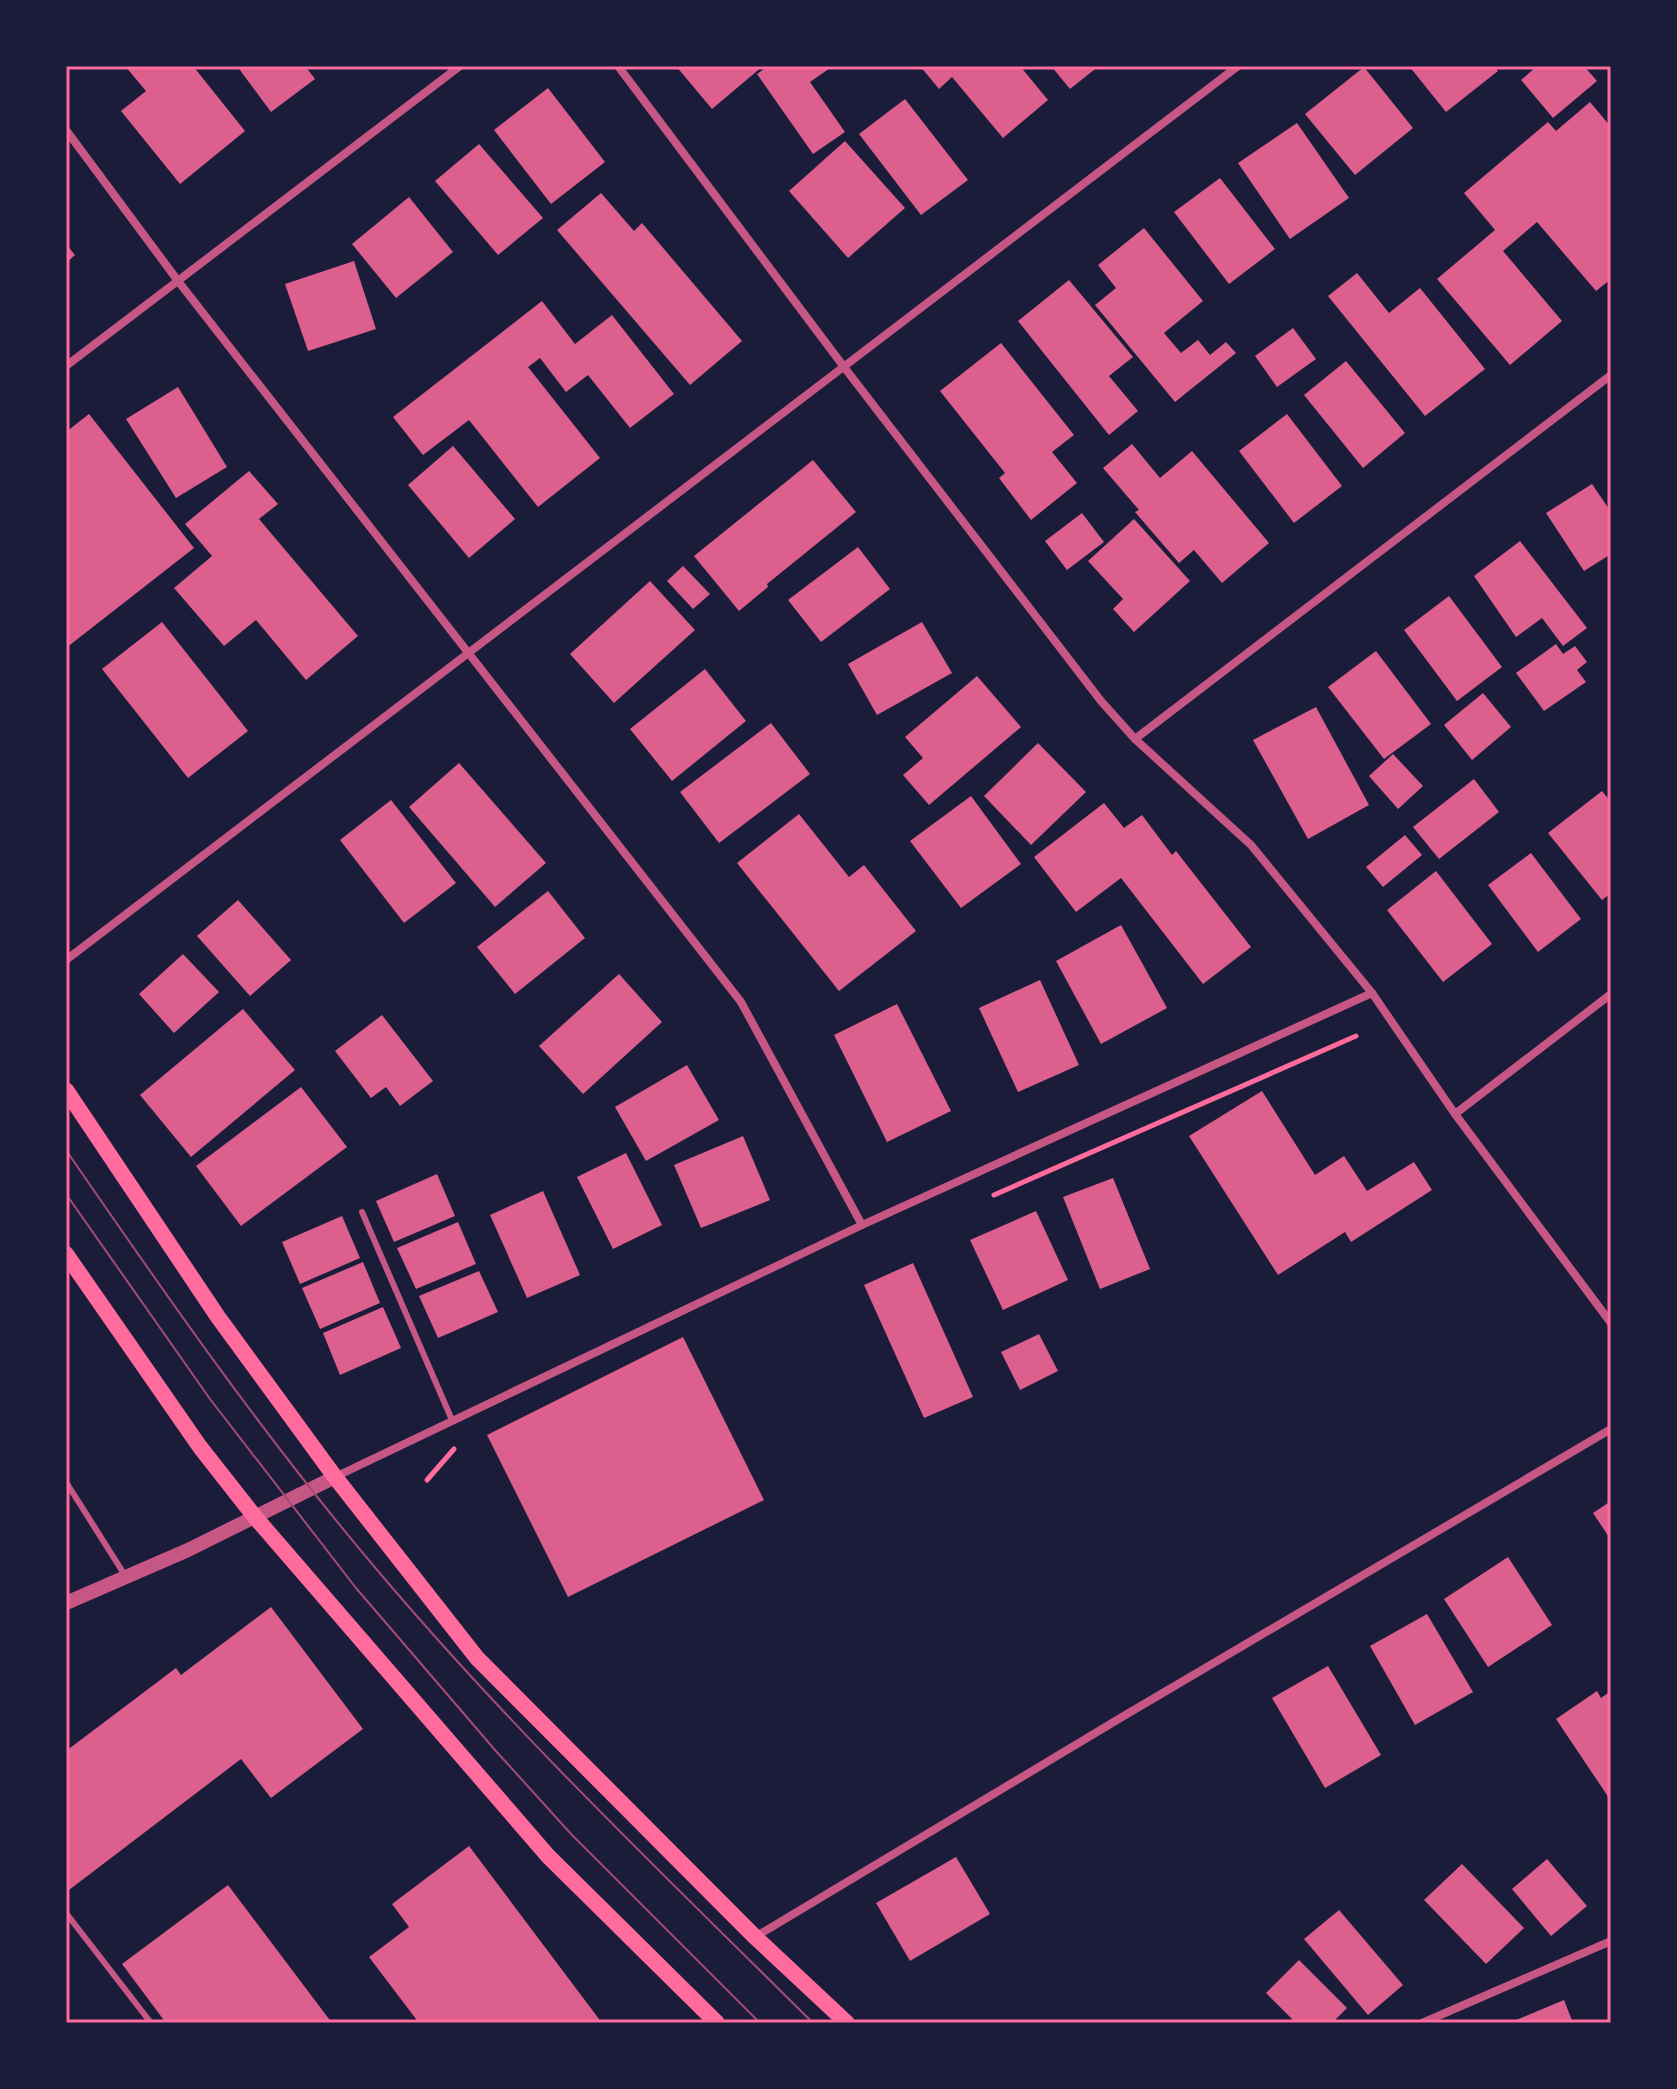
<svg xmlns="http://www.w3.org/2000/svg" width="1677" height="2089" font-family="'Work Sans',sans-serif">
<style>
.building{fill:#dd5f8e}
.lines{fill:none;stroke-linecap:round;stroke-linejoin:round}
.path{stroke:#ff6b9d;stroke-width:5}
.service{stroke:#c65784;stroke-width:6}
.minor{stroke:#c65784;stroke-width:8}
.tertiary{stroke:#c65784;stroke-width:14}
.secondary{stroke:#ff6b9d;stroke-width:16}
.tram{stroke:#a44b75;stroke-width:2}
.neatline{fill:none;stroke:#ff6b9d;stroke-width:3}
</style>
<rect width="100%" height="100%" fill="#1b1b3a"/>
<g class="building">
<path d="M 125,66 L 193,66 L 245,131 L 180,184 L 121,111 L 146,91 Z"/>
<path d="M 237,66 L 305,66 L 315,79 L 271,112 Z"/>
<path d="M 676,66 L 763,66 L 712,109 Z"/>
<path d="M 768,66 L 833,66 L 810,82 L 845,132 L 813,154 L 757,74 Z"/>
<path d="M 920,66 L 1020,66 L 1048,100 L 1003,138 L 952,77 L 939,89 Z"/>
<path d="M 1051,66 L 1099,66 L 1070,89 Z"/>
<path d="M 1409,66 L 1494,66 L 1498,71 L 1446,112 Z"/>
<path d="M 1537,66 L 1584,66 L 1597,81 L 1553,118 L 1521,80 Z"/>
<path d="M 1364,67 L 1413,128 L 1355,175 L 1305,114 Z"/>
<path d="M 548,88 L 605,162 L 551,204 L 494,130 Z"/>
<path d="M 905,99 L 968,180 L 921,215 L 859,134 Z"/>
<path d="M 1590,102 L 1611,127 L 1611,279 L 1596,291 L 1537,222 L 1503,251 L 1562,321 L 1510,365 L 1437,279 L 1495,230 L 1464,193 L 1548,122 L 1556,131 Z"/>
<path d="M 1297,123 L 1349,198 L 1290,239 L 1238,163 Z"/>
<path d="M 845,141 L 905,208 L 848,258 L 789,191 Z"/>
<path d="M 479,144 L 543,218 L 498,255 L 435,181 Z"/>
<path d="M 1220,178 L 1275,249 L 1229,284 L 1174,212 Z"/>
<path d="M 601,193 L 634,231 L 642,223 L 742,341 L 690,385 L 557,230 Z"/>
<path d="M 409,197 L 453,252 L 396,298 L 352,244 Z"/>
<path d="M 1144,228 L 1203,301 L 1164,333 L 1181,353 L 1198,340 L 1210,355 L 1226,342 L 1236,353 L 1175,402 L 1095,305 L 1116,288 L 1098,265 Z"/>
<path d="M 66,244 L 75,255 L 66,263 Z"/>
<path d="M 354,261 L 376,329 L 308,351 L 285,284 Z"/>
<path d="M 1357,273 L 1389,313 L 1420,288 L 1485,369 L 1425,416 L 1328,296 Z"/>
<path d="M 1069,280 L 1133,357 L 1109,376 L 1138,411 L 1109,435 L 1018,321 Z"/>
<path d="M 542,301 L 575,344 L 612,315 L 674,394 L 630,428 L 588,375 L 566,392 L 540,358 L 528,367 L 600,458 L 538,507 L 469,420 L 423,455 L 393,417 Z"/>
<path d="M 1293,328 L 1316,359 L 1277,387 L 1255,356 Z"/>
<path d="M 1001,343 L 1074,435 L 1052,452 L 1077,483 L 1031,520 L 999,478 L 1005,473 L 940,391 Z"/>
<path d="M 1346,361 L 1405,433 L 1363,468 L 1304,395 Z"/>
<path d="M 178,387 L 227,467 L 176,498 L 126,419 Z"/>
<path d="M 89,414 L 194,548 L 66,648 L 66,432 Z"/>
<path d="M 1287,414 L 1342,486 L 1294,523 L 1239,451 Z"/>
<path d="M 1132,444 L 1160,478 L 1192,451 L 1269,543 L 1222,583 L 1194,550 L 1179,563 L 1135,512 L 1139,510 L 1103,468 Z"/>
<path d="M 453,446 L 515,519 L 469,558 L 408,485 Z"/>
<path d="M 813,460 L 856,512 L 767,584 L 768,587 L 739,611 L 694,556 Z"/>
<path d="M 249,471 L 278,504 L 259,519 L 358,636 L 306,680 L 256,620 L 224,646 L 174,588 L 212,556 L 185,524 Z"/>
<path d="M 1592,484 L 1611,512 L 1611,554 L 1584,571 L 1546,513 Z"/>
<path d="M 1082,513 L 1104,542 L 1067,570 L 1045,541 Z"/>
<path d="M 1134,519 L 1190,581 L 1134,632 L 1113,609 L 1123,599 L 1088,561 Z"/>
<path d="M 1520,541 L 1587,628 L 1563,646 L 1542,618 L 1516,637 L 1474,576 Z"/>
<path d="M 858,547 L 890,589 L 821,642 L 788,600 Z"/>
<path d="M 683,566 L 710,594 L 693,609 L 667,581 Z"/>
<path d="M 650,581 L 695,630 L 614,703 L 570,654 Z"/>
<path d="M 1449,596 L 1502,667 L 1457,701 L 1404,630 Z"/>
<path d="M 162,622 L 248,731 L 188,778 L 102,669 Z"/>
<path d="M 922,622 L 952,673 L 877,715 L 848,664 Z"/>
<path d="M 1556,644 L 1563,654 L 1575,646 L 1587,662 L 1577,670 L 1586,682 L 1544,711 L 1516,673 Z"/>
<path d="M 1376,651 L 1431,724 L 1384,759 L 1328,687 Z"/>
<path d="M 705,669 L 746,721 L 672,781 L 630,729 Z"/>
<path d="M 977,676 L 1021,727 L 929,805 L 903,775 L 923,758 L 905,737 Z"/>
<path d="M 1483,693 L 1511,727 L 1472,760 L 1444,725 Z"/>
<path d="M 1316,707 L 1369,805 L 1308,839 L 1253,740 Z"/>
<path d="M 771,723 L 810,774 L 719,843 L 680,792 Z"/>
<path d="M 1038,743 L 1086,792 L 1031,845 L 984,796 Z"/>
<path d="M 1393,754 L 1423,786 L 1398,809 L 1369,776 Z"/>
<path d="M 459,763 L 546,863 L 495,907 L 409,807 Z"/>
<path d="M 1474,779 L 1499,812 L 1439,859 L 1413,827 Z"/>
<path d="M 1602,791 L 1611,802 L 1611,893 L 1602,900 L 1548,833 Z"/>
<path d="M 971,796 L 1021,864 L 961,908 L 910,841 Z"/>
<path d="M 391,800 L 456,883 L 404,923 L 340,840 Z"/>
<path d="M 1104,803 L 1124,828 L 1142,815 L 1172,855 L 1176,851 L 1251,947 L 1203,984 L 1121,878 L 1076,912 L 1034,857 Z"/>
<path d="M 799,814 L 849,877 L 864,865 L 916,931 L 839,991 L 737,863 Z"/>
<path d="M 1405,835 L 1422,855 L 1383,887 L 1366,867 Z"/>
<path d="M 1531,853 L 1581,919 L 1538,952 L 1488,885 Z"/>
<path d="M 1436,871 L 1492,944 L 1443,982 L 1387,910 Z"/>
<path d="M 548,891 L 585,938 L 515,994 L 477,947 Z"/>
<path d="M 238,900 L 291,960 L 250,996 L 197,936 Z"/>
<path d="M 1121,925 L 1167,1008 L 1101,1044 L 1056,961 Z"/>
<path d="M 183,954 L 219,992 L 174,1033 L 139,994 Z"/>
<path d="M 619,974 L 662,1022 L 583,1094 L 539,1046 Z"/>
<path d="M 1040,980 L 1079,1065 L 1018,1092 L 979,1008 Z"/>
<path d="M 897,1004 L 951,1111 L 887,1142 L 834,1035 Z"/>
<path d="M 243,1009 L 295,1070 L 191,1157 L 140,1095 Z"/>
<path d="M 382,1015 L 433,1081 L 400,1106 L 386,1087 L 371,1098 L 335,1051 Z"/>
<path d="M 687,1065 L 719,1120 L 646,1161 L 615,1107 Z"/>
<path d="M 301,1087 L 347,1147 L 241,1226 L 196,1166 Z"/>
<path d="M 1262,1091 L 1315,1175 L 1344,1156 L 1367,1191 L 1414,1162 L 1432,1190 L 1351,1242 L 1345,1232 L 1278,1275 L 1189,1136 Z"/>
<path d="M 743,1136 L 770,1200 L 701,1228 L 674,1165 Z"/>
<path d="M 626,1153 L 662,1225 L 613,1249 L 577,1177 Z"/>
<path d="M 437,1174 L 455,1216 L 394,1242 L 376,1201 Z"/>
<path d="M 1113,1178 L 1150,1269 L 1100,1289 L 1063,1197 Z"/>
<path d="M 543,1191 L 580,1275 L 527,1298 L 490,1215 Z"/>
<path d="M 1036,1211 L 1068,1280 L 1003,1310 L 970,1240 Z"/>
<path d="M 342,1216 L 360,1258 L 300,1284 L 282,1242 Z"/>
<path d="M 458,1222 L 476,1264 L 416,1289 L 397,1248 Z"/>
<path d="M 363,1262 L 380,1303 L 320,1329 L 302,1288 Z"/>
<path d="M 913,1263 L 973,1397 L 924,1418 L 864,1285 Z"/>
<path d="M 479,1271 L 498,1312 L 438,1338 L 419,1296 Z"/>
<path d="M 383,1307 L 401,1348 L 340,1375 L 323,1333 Z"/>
<path d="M 1039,1334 L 1058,1371 L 1020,1390 L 1001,1352 Z"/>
<path d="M 683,1337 L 764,1500 L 568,1597 L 487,1435 Z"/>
<path d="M 1611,1501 L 1611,1540 L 1593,1513 Z"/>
<path d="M 1508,1557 L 1552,1625 L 1488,1667 L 1444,1599 Z"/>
<path d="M 271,1607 L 363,1729 L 271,1798 L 241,1759 L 69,1890 L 66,1886 L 66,1751 L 176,1668 L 181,1675 Z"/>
<path d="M 1427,1614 L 1473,1692 L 1415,1725 L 1370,1646 Z"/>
<path d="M 1328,1666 L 1381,1755 L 1325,1788 L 1272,1698 Z"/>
<path d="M 1597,1691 L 1601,1698 L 1611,1691 L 1611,1801 L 1556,1719 Z"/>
<path d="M 469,1846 L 602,2023 L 419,2023 L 369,1957 L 409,1927 L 392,1904 Z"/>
<path d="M 956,1857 L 990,1914 L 910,1961 L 876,1903 Z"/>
<path d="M 1547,1859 L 1587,1906 L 1551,1936 L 1512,1889 Z"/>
<path d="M 1462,1864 L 1524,1928 L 1486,1964 L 1424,1900 Z"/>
<path d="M 228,1885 L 332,2023 L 166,2023 L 122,1964 Z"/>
<path d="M 1339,1910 L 1403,1985 L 1368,2015 L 1304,1939 Z"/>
<path d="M 1299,1960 L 1347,2008 L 1332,2023 L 1296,2023 L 1266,1993 Z"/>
<path d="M 1564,2000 L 1573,2023 L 1509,2023 Z"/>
</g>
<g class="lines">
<g class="path">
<path d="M 994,1195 L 1356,1036"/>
<path d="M 427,1480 L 454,1449"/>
</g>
<g class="service">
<path d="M 362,1212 L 452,1420"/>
<path d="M 66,1482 L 126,1577"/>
<path d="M 66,1913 L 151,2023"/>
</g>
<g class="minor">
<path d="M 618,66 L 844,367 L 1101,701 L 1135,739 L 1251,845 L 1372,993 L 1455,1114 L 1611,1323"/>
<path d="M 66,130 L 178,281 L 741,1002 L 862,1225"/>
<path d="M 66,366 L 460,66"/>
<path d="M 1135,739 L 1611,375"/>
<path d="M 66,960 L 1238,66"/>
<path d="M 1455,1114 L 1611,994"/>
<path d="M 335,1477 L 862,1225 L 1372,993"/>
<path d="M 755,1937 L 1122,1717 L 1611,1429"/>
<path d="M 1422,2023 L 1611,1941"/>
</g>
<path class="tertiary" d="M 66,1603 L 188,1550 L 335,1477"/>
<g class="secondary">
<path d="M 66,1090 L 218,1317 L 335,1477 L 477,1658 L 755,1937 L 847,2023"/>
<path d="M 66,1254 L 200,1447 L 255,1517 L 548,1856 L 717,2023"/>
</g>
<g class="tram">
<path d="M 66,1150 C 165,1294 265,1438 378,1571 C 513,1731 665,1876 813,2023"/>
<path d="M 66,1194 L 210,1399 L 356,1588 L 495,1750 L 572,1835 L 760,2023"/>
</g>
</g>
<rect width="1677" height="2089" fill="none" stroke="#1b1b3a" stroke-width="136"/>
<rect x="68" y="68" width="1541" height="1953" class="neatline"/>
</svg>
